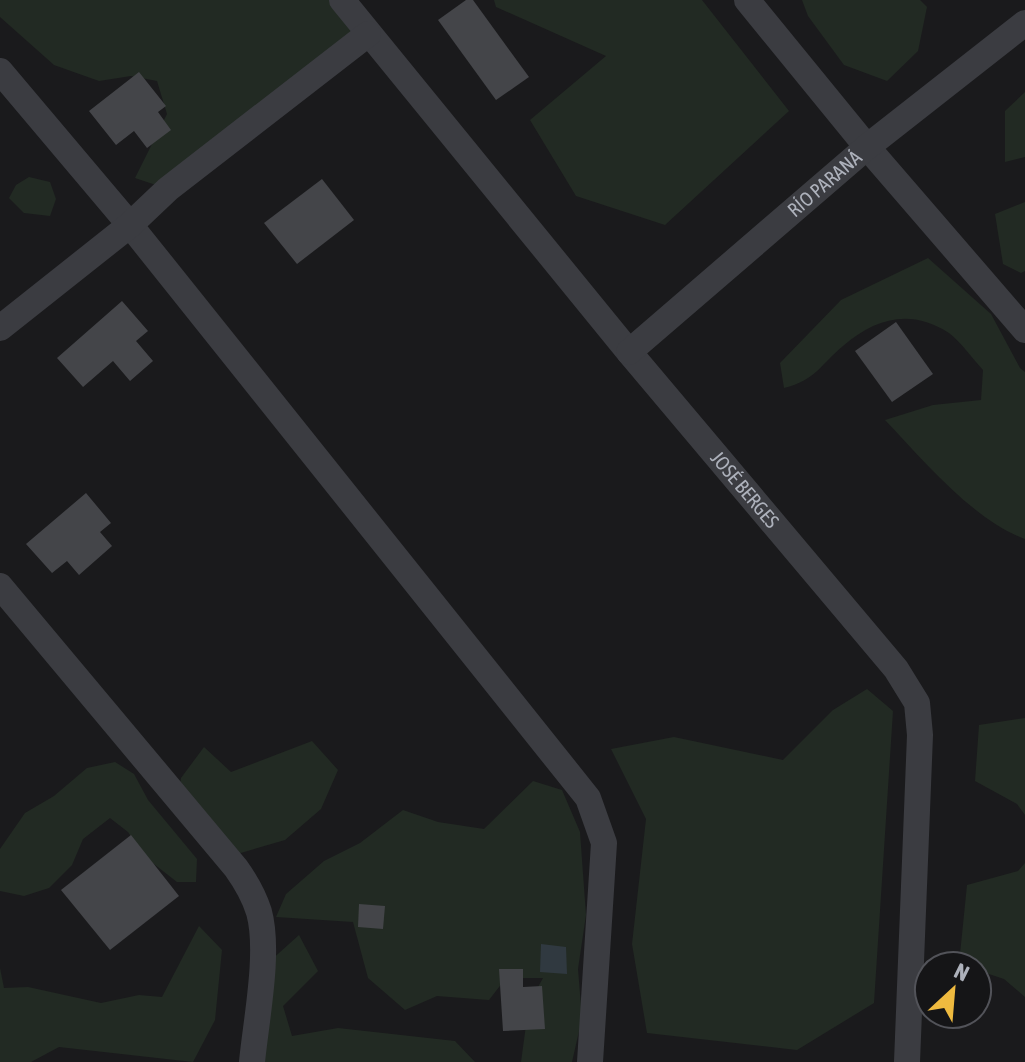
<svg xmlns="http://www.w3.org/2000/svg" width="1025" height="1062" font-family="'Asap Condensed',sans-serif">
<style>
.green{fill:#222a23}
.water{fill:#303940}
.building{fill:#444549}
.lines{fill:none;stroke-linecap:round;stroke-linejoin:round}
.street{stroke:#3b3c41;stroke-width:26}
.labels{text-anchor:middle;stroke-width:6;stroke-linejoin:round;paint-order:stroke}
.street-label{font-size:20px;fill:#adb1bb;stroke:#151517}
</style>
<rect width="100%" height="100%" fill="#1a1a1c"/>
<g class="green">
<path d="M 0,0 L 357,0 L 369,23 C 304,92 258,150 168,189 L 135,178 L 167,114 L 157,81 L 131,76 L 99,81 L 54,65 L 0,17 Z"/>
<path d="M 494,0 L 702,0 L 789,111 L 665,225 L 576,196 L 530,120 L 606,56 L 496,7 Z"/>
<path d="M 802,0 L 920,0 L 927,7 L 918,51 L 887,81 L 844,65 L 808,16 Z"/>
<path d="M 1025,92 L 1025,157 L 1005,162 L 1005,111 Z"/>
<path d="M 29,177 L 50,182 L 56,199 L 50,216 L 24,213 L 9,198 L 16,185 Z"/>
<path d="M 1025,202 L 1025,271 L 1021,273 L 1003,264 L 995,214 Z"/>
<path d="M 928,258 L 991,314 L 1020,368 L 1025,372 L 1025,539 C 973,520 923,460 885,420 L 933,405 L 981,400 L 983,370 C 972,358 961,342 949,333 C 911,308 875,318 843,346 C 820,365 816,380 784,388 L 780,363 L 841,300 Z"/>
<path d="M 867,689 L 893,711 L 874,1003 L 797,1050 L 647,1033 L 632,944 L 646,819 L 611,749 L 674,737 L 783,760 L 833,710 Z"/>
<path d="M 1025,718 L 1025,815 L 1017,804 L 975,781 L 979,725 Z"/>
<path d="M 312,741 L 338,770 L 321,809 L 285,840 L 217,860 L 176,808 L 181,778 L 204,747 L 231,772 Z"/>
<path d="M 115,762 L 134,774 L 148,800 L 197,859 L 196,882 L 177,882 L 145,857 L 128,832 L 110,818 L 83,839 L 72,865 L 49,888 L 24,896 L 0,891 L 0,849 L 25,813 L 54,796 L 87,768 Z"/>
<path d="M 533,781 L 562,790 L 580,832 L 586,915 L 578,969 L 582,1018 L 572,1062 L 521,1062 L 529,1003 L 543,978 L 506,978 L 489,1000 L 437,996 L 405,1010 L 368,978 L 353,922 L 276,917 L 286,894 L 324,861 L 360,843 L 403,810 L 438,822 L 484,829 Z"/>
<path d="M 1025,863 L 1025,997 L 1004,979 L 977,970 L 977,966 L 959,964 L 967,885 L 1018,871 Z"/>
<path d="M 199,926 L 222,950 L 215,1020 L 193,1062 L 59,1047 L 31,1062 L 0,1062 L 0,968 L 4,988 L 28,987 L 101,1003 L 139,995 L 162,997 Z"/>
<path d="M 299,935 L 318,971 L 283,1006 L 292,1036 L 338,1028 L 455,1041 L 475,1062 L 251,1062 L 269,962 Z"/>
</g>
<path class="water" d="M 541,944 L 566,947 L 567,974 L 540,972 Z"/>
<g class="building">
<path d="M 466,0 L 473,0 L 529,77 L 496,100 L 438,20 Z"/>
<path d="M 139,72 L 166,106 L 158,112 L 171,130 L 147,148 L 134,131 L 116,145 L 89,111 Z"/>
<path d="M 322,179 L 354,220 L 297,264 L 264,223 Z"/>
<path d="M 122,301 L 148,331 L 136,341 L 153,361 L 130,381 L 113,361 L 83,387 L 57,358 Z"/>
<path d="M 896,322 L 933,374 L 892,402 L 855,351 Z"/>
<path d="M 86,493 L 111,523 L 100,532 L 112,546 L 79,575 L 67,561 L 52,573 L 26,544 Z"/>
<path d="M 131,835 L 179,896 L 110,950 L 61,890 Z"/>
<path d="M 359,904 L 385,906 L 383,929 L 358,927 Z"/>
<path d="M 499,969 L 523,969 L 523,987 L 542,986 L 545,1029 L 503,1031 Z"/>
</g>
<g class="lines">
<g class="street">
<path id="s1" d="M 342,0 L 629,352 L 896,669 L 917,703 L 920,735 L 907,1062"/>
<path d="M 747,0 L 867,147 L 1025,330"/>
<path d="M 0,71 L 130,225 L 588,798 L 604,843 L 590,1062"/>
<path d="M 0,328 L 130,225 L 168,189 L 368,34"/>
<path id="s2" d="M 629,352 L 867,147 L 1025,23"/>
<path d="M 0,586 L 236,868 C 246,882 254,896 259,912 C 270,952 256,1020 252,1062"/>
</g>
</g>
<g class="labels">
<g class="street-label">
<text dy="7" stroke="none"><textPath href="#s2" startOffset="258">RÍO PARANÁ</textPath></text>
<text dy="7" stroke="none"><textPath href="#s1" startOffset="634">JOSÉ BERGES</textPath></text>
</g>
</g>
<g transform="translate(953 990) rotate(26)"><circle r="38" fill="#151517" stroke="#525359" stroke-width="2"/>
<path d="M0-6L14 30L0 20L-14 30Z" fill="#efba3f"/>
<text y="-12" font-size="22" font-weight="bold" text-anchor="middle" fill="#adb1bb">N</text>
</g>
</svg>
